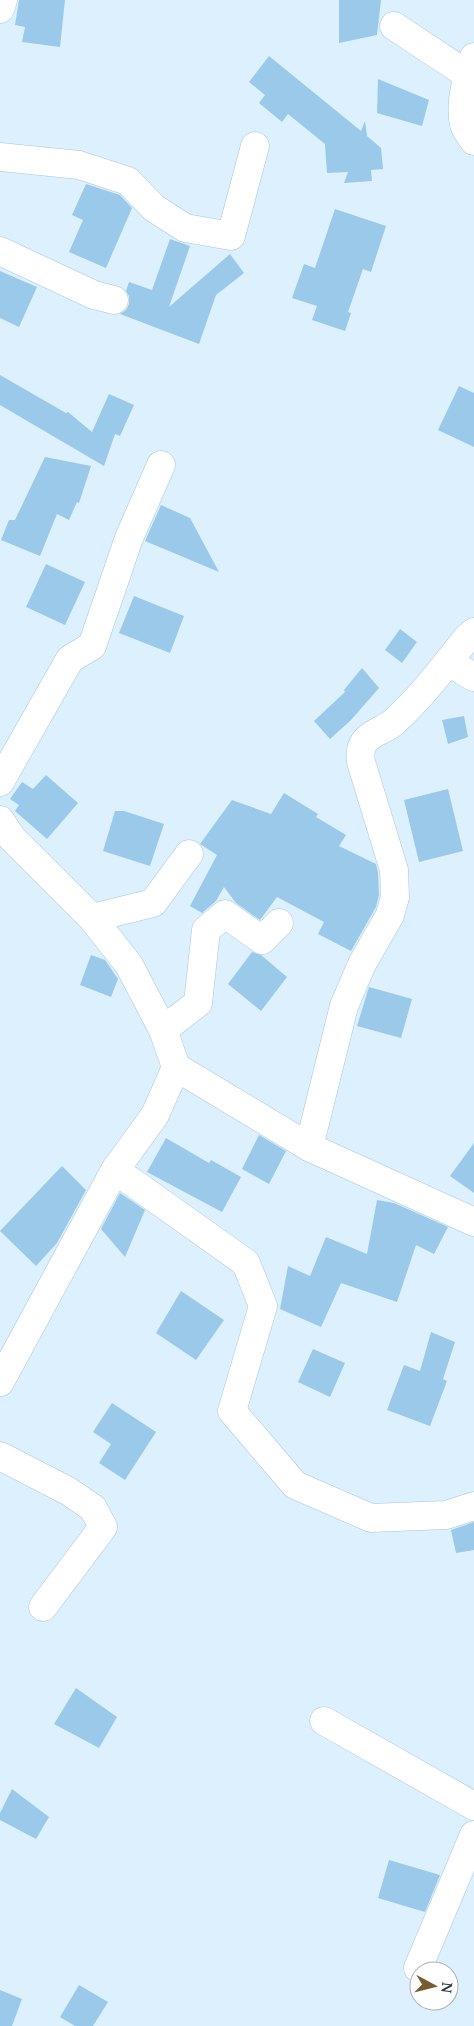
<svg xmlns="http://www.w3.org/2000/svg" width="474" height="2026" font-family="'Noto Serif',serif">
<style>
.building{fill:#9ac9ea}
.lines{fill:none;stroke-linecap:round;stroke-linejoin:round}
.minor-casing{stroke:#a6c6dd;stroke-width:29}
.minor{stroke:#fff;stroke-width:28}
</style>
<rect width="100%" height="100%" fill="#dcf0fe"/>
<g class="building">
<path d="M 19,0 L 65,0 L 60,47 L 22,42 L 25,27 L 15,25 Z"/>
<path d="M 339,0 L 381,0 L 377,35 L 339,43 Z"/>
<path d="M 269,56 L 361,131 L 365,121 L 367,136 L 381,148 L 383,169 L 371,170 L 372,181 L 344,183 L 348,172 L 327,173 L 325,144 L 288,114 L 282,122 L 259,103 L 265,95 L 249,82 Z"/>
<path d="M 378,79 L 429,100 L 422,126 L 377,113 Z"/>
<path d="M 86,184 L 120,195 L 132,208 L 106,268 L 69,252 L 83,220 L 72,215 Z"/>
<path d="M 335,209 L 386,226 L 371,272 L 363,269 L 348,312 L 351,313 L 345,331 L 312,320 L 317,306 L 292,298 L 304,264 L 315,268 Z"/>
<path d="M 170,239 L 190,246 L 169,307 L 230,254 L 244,273 L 216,295 L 199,344 L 120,314 L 126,310 L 129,304 L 129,296 L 126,291 L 129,282 L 152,290 Z"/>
<path d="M 0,271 L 37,287 L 19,327 L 0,318 Z"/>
<path d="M 0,375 L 66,413 L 68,412 L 92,432 L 109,394 L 134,405 L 120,436 L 115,434 L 104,466 L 0,405 Z"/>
<path d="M 459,386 L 474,393 L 474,447 L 438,430 Z"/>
<path d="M 45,457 L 91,466 L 79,503 L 77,502 L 69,520 L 57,514 L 40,556 L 1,540 L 9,520 L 15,520 Z"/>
<path d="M 161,505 L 190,518 L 219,572 L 145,541 Z"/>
<path d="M 46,564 L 85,582 L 65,625 L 26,607 Z"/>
<path d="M 134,596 L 184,616 L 170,653 L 119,633 Z"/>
<path d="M 400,629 L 417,642 L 402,663 L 385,650 Z"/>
<path d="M 362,668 L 379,688 L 351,720 L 330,739 L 314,721 L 345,692 L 344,690 Z"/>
<path d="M 464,716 L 468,737 L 448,744 L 442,720 Z"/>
<path d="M 46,775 L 78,803 L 47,839 L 15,811 L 19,805 L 10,799 L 22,782 L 33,789 Z"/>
<path d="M 448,789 L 463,851 L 419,862 L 404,800 Z"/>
<path d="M 284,793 L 318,814 L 316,817 L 346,835 L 339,846 L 376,864 L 378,873 L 379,895 L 376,907 L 351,951 L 318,934 L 324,922 L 277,897 L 260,920 L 236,903 L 224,887 L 216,901 L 202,913 L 190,906 L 217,855 L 200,844 L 232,800 L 271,814 Z"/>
<path d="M 115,811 L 124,811 L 164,824 L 150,866 L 103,851 Z"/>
<path d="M 252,952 L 261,955 L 287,977 L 261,1011 L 228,984 Z"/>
<path d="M 91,955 L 105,960 L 118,979 L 111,997 L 80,985 Z"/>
<path d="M 369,987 L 412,999 L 401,1038 L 357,1026 Z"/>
<path d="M 259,1135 L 286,1151 L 269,1184 L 242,1169 Z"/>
<path d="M 166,1138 L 209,1163 L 211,1160 L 241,1177 L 222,1212 L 147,1172 Z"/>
<path d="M 474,1143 L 474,1193 L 450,1176 Z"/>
<path d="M 62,1166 L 86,1190 L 57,1243 L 36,1266 L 0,1231 Z"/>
<path d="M 120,1193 L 145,1210 L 125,1257 L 101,1229 Z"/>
<path d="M 377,1200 L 394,1203 L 448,1227 L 434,1254 L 416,1245 L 397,1302 L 341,1283 L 321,1327 L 280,1309 L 288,1266 L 310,1276 L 326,1237 L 367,1254 Z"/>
<path d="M 181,1291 L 224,1320 L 196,1360 L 156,1333 Z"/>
<path d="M 431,1332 L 455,1342 L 443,1379 L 447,1381 L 430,1426 L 387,1410 L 404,1365 L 420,1371 Z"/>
<path d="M 313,1349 L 345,1363 L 330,1397 L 298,1382 Z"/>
<path d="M 112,1403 L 156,1432 L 125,1480 L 99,1463 L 111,1444 L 93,1432 Z"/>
<path d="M 474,1522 L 474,1550 L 456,1553 L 451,1530 Z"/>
<path d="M 76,1688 L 117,1717 L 99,1748 L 54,1724 Z"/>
<path d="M 12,1789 L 49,1817 L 36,1839 L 0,1820 L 0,1813 Z"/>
<path d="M 389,1860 L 440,1875 L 425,1912 L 378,1898 Z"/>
<path d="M 79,1985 L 108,2002 L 93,2026 L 75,2026 L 60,2017 Z"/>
<path d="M 0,1990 L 22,1999 L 12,2026 L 0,2026 Z"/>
</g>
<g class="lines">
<g class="minor-casing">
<g id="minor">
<path d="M 0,9 L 3,0"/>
<path d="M 394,26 L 468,75"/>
<path d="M 474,57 C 467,78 459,102 464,124 C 465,130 471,136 474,141"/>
<path d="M 0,157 L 79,165 L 128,181 L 154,208 L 185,228 L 231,236 L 255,146"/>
<path d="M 0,251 L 94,295 L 114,300"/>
<path d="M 448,662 L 474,677"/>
<path d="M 0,782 L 70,659 L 92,646 L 129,538 L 161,465"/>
<path d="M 0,820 L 12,838 L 92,918 L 129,965 L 163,1030 L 176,1067 L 155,1115 L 115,1170 L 0,1382"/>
<path d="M 92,918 L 153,903 L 189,854"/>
<path d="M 163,1030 L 198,1003 L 206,930 L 225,914 L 262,940 L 279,923"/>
<path d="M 176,1067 L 309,1147 L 474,1222"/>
<path d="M 309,1147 L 344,1006 L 362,964 L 390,915 L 395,897 L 394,870 L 361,762 C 360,753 360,747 366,740 C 375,730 386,730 395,721 C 422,696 444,667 467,638 L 474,632"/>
<path d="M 115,1170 L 246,1263 L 263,1306 L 232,1411 L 295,1485 L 371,1518 L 446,1515 L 474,1506"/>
<path d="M 0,1456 L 68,1491 L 93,1508 L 103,1527 L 43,1607"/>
<path d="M 324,1721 L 474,1806"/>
<path d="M 418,1968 L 474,1835"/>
</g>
</g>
<use href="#minor" class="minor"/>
</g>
<g transform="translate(434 1986) rotate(97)"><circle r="24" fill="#ffffff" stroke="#abb0b3"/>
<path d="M0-4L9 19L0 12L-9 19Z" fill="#785c2f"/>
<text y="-8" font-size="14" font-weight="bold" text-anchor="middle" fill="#2c3942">N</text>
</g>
</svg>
